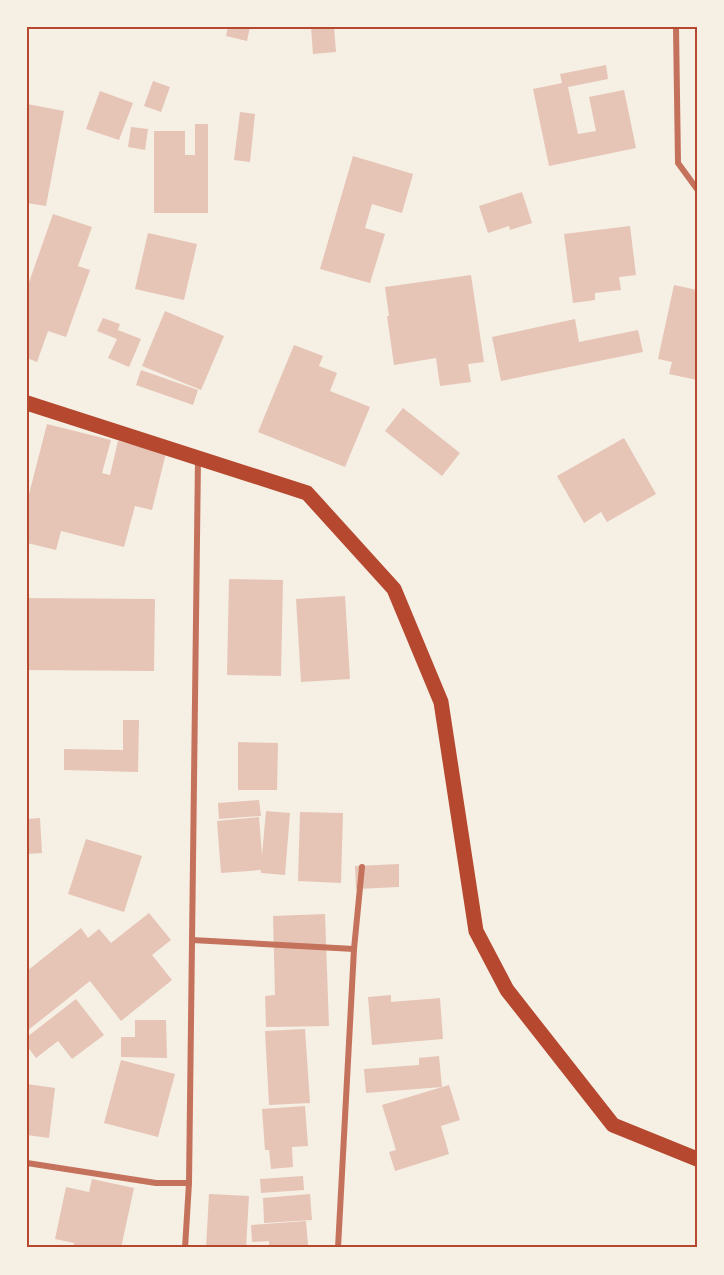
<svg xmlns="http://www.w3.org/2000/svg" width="724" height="1275" font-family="Helvetica,sans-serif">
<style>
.building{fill:#e6c5b7}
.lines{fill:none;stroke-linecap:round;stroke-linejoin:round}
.minor{stroke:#c5725c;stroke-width:6}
.primary{stroke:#b5482f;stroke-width:15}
.neatline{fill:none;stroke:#b5482f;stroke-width:2}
</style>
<rect width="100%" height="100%" fill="#f6efe4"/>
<g class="building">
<path d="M 228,27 L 250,27 L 247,41 L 226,36 Z"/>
<path d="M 311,27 L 334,27 L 336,52 L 313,54 Z"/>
<path d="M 606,65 L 608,79 L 568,87 L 578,134 L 596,131 L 589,97 L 624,90 L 636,148 L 549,166 L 533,89 L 562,83 L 560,74 Z"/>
<path d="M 153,81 L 170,87 L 161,112 L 144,106 Z"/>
<path d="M 100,91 L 133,103 L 119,140 L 86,129 Z"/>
<path d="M 27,104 L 64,111 L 46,206 L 27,203 Z"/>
<path d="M 240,112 L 255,114 L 250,162 L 234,160 Z"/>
<path d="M 195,124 L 208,124 L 208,213 L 154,213 L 154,131 L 185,131 L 185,155 L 195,155 Z"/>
<path d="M 131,127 L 148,129 L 145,150 L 128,147 Z"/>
<path d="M 353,156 L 413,174 L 402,213 L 372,204 L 365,228 L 385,234 L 370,283 L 320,269 Z"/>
<path d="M 522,192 L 532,223 L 510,230 L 509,226 L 488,233 L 479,206 Z"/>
<path d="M 53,214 L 92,227 L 78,266 L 90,270 L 66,337 L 48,331 L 37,362 L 27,358 L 27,288 Z"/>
<path d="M 630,226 L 636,275 L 619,277 L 621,290 L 595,293 L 595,300 L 573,303 L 564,234 Z"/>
<path d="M 148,233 L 197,244 L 184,300 L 135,289 Z"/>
<path d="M 471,275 L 484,362 L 468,364 L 471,382 L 440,386 L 436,358 L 394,365 L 387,316 L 389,316 L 385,287 Z"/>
<path d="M 674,285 L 697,290 L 697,380 L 669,374 L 672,362 L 658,359 Z"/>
<path d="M 165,311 L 224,336 L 201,390 L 142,366 Z"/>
<path d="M 103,318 L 120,324 L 118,330 L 141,339 L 129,367 L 108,358 L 117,339 L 97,331 Z"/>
<path d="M 575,319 L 579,342 L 638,330 L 643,352 L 501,381 L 492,337 Z"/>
<path d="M 294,345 L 323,356 L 319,366 L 337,373 L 330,391 L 370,407 L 345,467 L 258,432 Z"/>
<path d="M 141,370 L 198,390 L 193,405 L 136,385 Z"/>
<path d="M 403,408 L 460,453 L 442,476 L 385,431 Z"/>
<path d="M 47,424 L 111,440 L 102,473 L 110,475 L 118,441 L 166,453 L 152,510 L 135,506 L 124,547 L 61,531 L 56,550 L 27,543 L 27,502 Z"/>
<path d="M 624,438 L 656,494 L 607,522 L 601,512 L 584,523 L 557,476 Z"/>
<path d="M 229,579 L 283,580 L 281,676 L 227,675 Z"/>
<path d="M 345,596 L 350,679 L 301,682 L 296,599 Z"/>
<path d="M 27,598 L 155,599 L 154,671 L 27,670 Z"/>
<path d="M 123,720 L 139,720 L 138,772 L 64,770 L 64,749 L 123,750 Z"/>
<path d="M 238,742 L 278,743 L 277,790 L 238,790 Z"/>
<path d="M 259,800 L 261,816 L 219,819 L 218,803 Z"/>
<path d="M 266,811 L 290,813 L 285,875 L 261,873 L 261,870 L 221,873 L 217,821 L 259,817 L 262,855 Z"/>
<path d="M 300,812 L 343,813 L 341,883 L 298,881 Z"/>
<path d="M 40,818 L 42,853 L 27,854 L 27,819 Z"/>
<path d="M 86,839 L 142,856 L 124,912 L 68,894 Z"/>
<path d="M 399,864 L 399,887 L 356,889 L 355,866 Z"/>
<path d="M 149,913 L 171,940 L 152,955 L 172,980 L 121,1021 L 90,981 L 27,1031 L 27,971 L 81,928 L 88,938 L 99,929 L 111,943 Z"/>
<path d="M 325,914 L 329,1026 L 266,1027 L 265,996 L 275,995 L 273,916 Z"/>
<path d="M 391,995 L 391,1002 L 440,998 L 443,1039 L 372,1045 L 368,997 Z"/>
<path d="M 76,999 L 104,1035 L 72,1059 L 58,1041 L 36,1058 L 27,1046 L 27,1037 Z"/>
<path d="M 135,1020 L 166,1020 L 167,1058 L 121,1057 L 121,1037 L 135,1037 Z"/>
<path d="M 305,1029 L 310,1103 L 269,1105 L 265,1031 Z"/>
<path d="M 439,1056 L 442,1087 L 366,1093 L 364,1069 L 419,1065 L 419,1058 Z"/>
<path d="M 121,1060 L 175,1074 L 158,1137 L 104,1123 Z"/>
<path d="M 27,1084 L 55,1088 L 49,1138 L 27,1135 Z"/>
<path d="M 449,1085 L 460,1120 L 441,1126 L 449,1154 L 395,1171 L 389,1152 L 396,1150 L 382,1105 Z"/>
<path d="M 305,1106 L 308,1146 L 292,1147 L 293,1167 L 271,1169 L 269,1150 L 265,1150 L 262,1109 Z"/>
<path d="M 303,1176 L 304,1190 L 261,1193 L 260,1179 Z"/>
<path d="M 92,1179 L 134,1188 L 121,1248 L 73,1248 L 74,1243 L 55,1239 L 66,1187 L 89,1192 Z"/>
<path d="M 209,1194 L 249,1196 L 246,1248 L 206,1248 Z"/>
<path d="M 310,1194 L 312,1220 L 264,1223 L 263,1198 Z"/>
<path d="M 306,1221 L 308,1245 L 269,1248 L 269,1241 L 252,1242 L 251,1225 Z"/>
</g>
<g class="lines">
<g class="minor">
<path d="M 676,27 L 678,163 L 697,189"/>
<path d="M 192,940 L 354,949"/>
<path d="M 27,1163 L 156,1183 L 189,1183"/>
<path d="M 185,1248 L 189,1183 L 198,459"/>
<path d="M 338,1248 L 354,949 L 362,867"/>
</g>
<path class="primary" d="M 27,403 L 307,493 L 394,589 L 441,702 L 476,931 L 507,990 L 613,1125 L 697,1159"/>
</g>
<rect width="724" height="1275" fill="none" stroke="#f6efe4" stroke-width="57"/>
<rect x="28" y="28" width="668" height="1218" class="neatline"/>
</svg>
